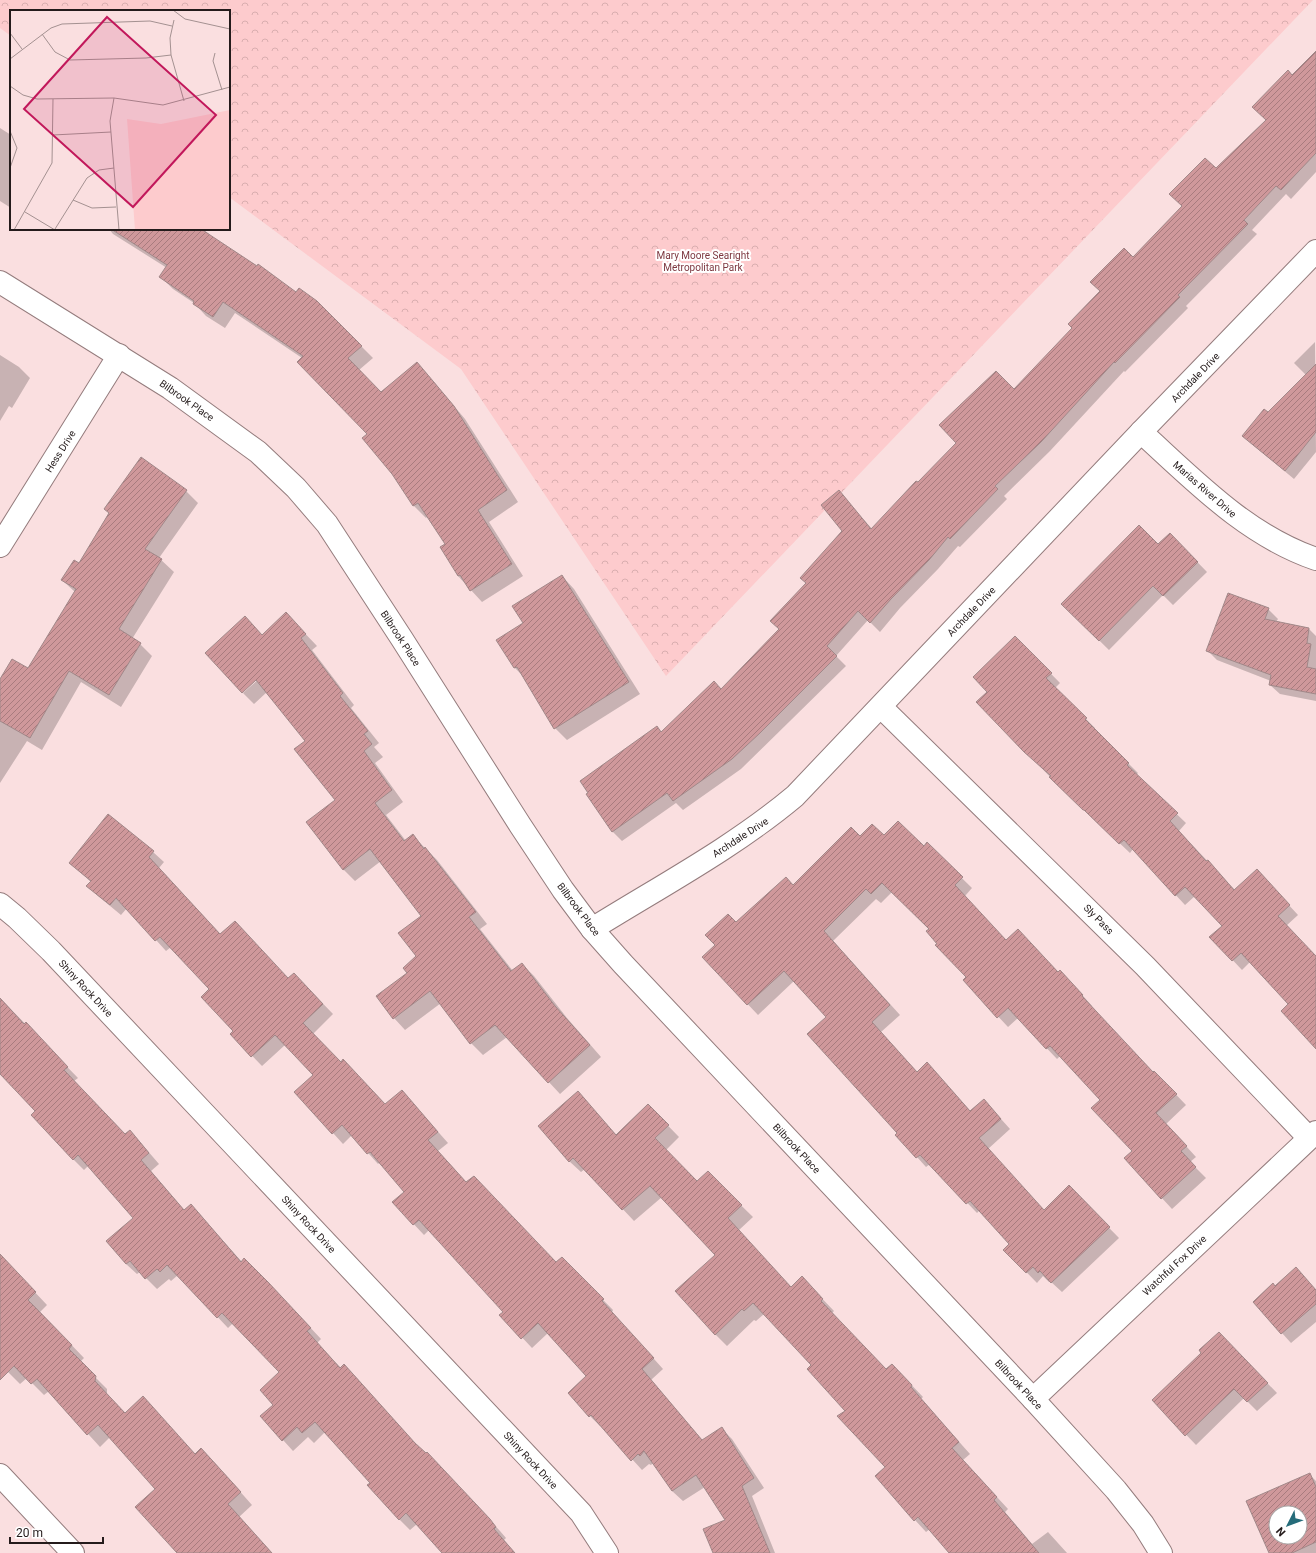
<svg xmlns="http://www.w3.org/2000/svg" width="1316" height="1553" font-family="Roboto,sans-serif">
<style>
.park{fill:url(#park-crowns)}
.shadow{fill:#0003;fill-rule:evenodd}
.building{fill:url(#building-hatch);stroke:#a18889;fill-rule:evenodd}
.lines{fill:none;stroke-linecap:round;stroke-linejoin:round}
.minor-casing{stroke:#947c7d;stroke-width:24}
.minor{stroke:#fff;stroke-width:22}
.labels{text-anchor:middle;stroke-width:4;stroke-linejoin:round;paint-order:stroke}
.park-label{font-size:10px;fill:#7d3840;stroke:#fff}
.street-label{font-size:10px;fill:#241b1b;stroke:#fff}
.inset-road{fill:none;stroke:#a49191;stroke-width:1}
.view{fill:#c2185b;fill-opacity:0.15;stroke:#c2185b;stroke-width:2}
.inset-edge{fill:none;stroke:#241b1b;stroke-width:2}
</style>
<defs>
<pattern id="park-crowns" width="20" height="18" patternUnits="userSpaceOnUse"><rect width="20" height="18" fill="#fdcbcd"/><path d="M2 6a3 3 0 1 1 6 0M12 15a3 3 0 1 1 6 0" fill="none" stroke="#d9aeaf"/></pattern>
<pattern id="building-hatch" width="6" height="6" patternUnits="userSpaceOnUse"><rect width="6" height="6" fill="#cf989b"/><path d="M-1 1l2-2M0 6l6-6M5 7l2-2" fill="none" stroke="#a87b7e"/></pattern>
</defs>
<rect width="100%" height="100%" fill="#fadfe0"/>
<path class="park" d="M 0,0 L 1313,0 L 666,676 L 461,369 L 229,197 L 229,11 L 11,11 L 11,36 L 0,28 Z"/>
<g class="shadow">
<path d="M 1316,52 L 1316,172 L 1291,199 L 1286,194 L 1252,230 L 1257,234 L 1186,306 L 1188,308 L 1125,372 L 1124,371 L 1050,451 L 1004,496 L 1007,499 L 960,547 L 958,546 L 938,569 L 900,608 L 880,632 L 868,620 L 836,656 L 846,666 L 741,769 L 683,810 L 676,803 L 622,841 L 612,831 L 656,727 L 662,732 L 722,691 L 781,630 L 807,584 L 843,531 L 839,491 L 872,529 L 1014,390 L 1074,328 L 1133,258 L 1216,170 L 1267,120 L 1292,76 Z"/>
<path d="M 0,128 L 11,135 L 11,208 L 0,201 Z"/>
<path d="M 109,229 L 203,229 L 216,240 L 296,294 L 317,302 L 373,358 L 359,370 L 381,393 L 417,364 L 428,375 L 465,419 L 518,502 L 489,522 L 523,576 L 482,602 L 458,576 L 447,544 L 428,516 L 426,518 L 414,506 L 369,434 L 302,358 L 235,313 L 225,328 L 206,316 L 194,303 L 173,289 L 161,277 L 167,268 L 113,234 Z"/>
<path d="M 1315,342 L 1316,452 L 1294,479 L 1253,445 L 1243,436 L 1306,375 L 1294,363 Z"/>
<path d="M 0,355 L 19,367 L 30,378 L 12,408 L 9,406 L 0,421 Z"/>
<path d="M 141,458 L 186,491 L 198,503 L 159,558 L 174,572 L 132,639 L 140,644 L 152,656 L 121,707 L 81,682 L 42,750 L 27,741 L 0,783 L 0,681 L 28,670 L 75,592 L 62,580 L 79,564 Z"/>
<path d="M 1170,534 L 1207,572 L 1173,605 L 1163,595 L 1109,650 L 1062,604 L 1158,546 Z"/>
<path d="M 562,576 L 574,589 L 640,694 L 567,740 L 555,728 L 524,677 L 515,668 L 525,624 Z"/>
<path d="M 1268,609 L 1278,619 L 1276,622 L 1309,629 L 1316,636 L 1316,701 L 1280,694 L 1270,685 L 1271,681 L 1217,660 L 1207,650 Z"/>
<path d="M 297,625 L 317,646 L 312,650 L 354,705 L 351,708 L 379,743 L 374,747 L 383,757 L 375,763 L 403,802 L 386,815 L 406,841 L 413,836 L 437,860 L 487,924 L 480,929 L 513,971 L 522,964 L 534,976 L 567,1018 L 601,1057 L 560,1094 L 507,1037 L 483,1055 L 471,1043 L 441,1003 L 405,1030 L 394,1018 L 408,973 L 418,956 L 422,916 L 381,861 L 355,881 L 343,869 L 336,800 L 306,741 L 267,692 L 254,704 L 243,693 L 261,677 L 262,636 Z"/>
<path d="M 1015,637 L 1060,683 L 1055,688 L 1095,728 L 1094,729 L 1138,773 L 1136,775 L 1186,823 L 1179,831 L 1235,890 L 1266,880 L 1298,915 L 1286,926 L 1316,958 L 1316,1048 L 1289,1004 L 1250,962 L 1242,970 L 1211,937 L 1223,926 L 1195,896 L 1185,905 L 1133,849 L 1130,853 L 1060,787 L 977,702 L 988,692 Z"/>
<path d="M 884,836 L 924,848 L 927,844 L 972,888 L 965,896 L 1006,941 L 1028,940 L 1059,973 L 1070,981 L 1092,1006 L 1091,1007 L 1153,1073 L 1164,1082 L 1186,1105 L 1166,1124 L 1196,1157 L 1190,1162 L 1206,1178 L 1172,1209 L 1125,1158 L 1133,1151 L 1101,1100 L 1060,1056 L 1057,1059 L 1018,1018 L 1008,1027 L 964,980 L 967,977 L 939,944 L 930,929 L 892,892 L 881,903 L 876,899 L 833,941 L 900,1015 L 881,1032 L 918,1073 L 927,1063 L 971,1112 L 984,1100 L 1010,1129 L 988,1149 L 1044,1211 L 1069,1187 L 1119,1238 L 1062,1292 L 1050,1281 L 1049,1282 L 1043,1276 L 1037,1283 L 1005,1250 L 1010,1244 L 980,1210 L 977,1213 L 930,1164 L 926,1167 L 917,1157 L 898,1134 L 827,1017 L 794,981 L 758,1015 L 703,957 L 716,945 L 736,923 L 786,878 L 794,886 L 860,837 Z"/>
<path d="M 153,852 L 164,862 L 159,868 L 221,935 L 289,979 L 304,984 L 333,1014 L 313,1034 L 341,1063 L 386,1105 L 402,1091 L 448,1143 L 438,1151 L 467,1183 L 556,1264 L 562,1258 L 613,1310 L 612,1312 L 663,1369 L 651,1380 L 703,1441 L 722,1429 L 732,1439 L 764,1488 L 752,1496 L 775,1553 L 714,1553 L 727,1520 L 705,1487 L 683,1501 L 672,1491 L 653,1463 L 651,1465 L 649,1464 L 642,1470 L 601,1425 L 600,1426 L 590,1416 L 587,1377 L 548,1333 L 532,1348 L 501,1315 L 505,1312 L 429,1230 L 424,1235 L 393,1202 L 405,1192 L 380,1162 L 378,1164 L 352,1135 L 343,1144 L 333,1133 L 315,1075 L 285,1045 L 262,1066 L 231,1034 L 234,1031 L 211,989 L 171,947 L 166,951 L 127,908 L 121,915 L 98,896 L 88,886 L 91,882 L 70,863 Z"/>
<path d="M 0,998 L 78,1078 L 74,1081 L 125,1135 L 130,1131 L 140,1142 L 159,1164 L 151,1171 L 185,1211 L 191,1205 L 242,1262 L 279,1294 L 321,1339 L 317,1343 L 341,1368 L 344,1365 L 355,1376 L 421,1450 L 438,1464 L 500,1531 L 506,1538 L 504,1540 L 515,1553 L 444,1553 L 417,1524 L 410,1530 L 399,1519 L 371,1483 L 325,1432 L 314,1443 L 308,1437 L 293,1451 L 283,1440 L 274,1405 L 280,1372 L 233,1323 L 228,1328 L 178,1275 L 171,1281 L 169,1279 L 157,1289 L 140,1272 L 137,1274 L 126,1264 L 134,1218 L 89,1165 L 84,1170 L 73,1159 L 37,1111 L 0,1072 Z"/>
<path d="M 578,1093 L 616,1135 L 648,1105 L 679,1137 L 666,1150 L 697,1183 L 708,1173 L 753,1217 L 739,1230 L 791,1288 L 813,1289 L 834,1311 L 832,1313 L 886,1371 L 903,1376 L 923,1397 L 921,1399 L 970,1454 L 963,1460 L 1008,1509 L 1005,1512 L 1032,1544 L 1048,1532 L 1067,1553 L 950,1553 L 930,1529 L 926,1532 L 915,1520 L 876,1476 L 887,1467 L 813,1365 L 764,1314 L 756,1321 L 754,1320 L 727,1346 L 715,1334 L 716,1255 L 662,1197 L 634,1221 L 585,1169 L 581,1172 L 569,1161 Z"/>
<path d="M 0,1255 L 47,1305 L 40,1312 L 84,1358 L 80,1362 L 107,1389 L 107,1394 L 125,1413 L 195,1454 L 201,1449 L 213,1461 L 252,1505 L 239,1517 L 272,1553 L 178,1553 L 157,1489 L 110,1437 L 100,1447 L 49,1391 L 44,1395 L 27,1378 L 20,1384 L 0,1364 Z"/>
<path d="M 1275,1287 L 1316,1290 L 1316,1322 L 1291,1343 L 1254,1302 Z"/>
<path d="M 1228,1343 L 1277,1393 L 1257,1411 L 1244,1398 L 1196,1445 L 1153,1400 Z"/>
<path d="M 1309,1474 L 1316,1481 L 1316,1553 L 1270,1553 L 1247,1502 ZM 1276,1513 L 1300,1513 L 1300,1537 L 1276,1537 Z"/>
</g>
<g class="building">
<path d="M 1316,51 L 1316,153 L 1281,190 L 1276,186 L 1244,220 L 1248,224 L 1178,295 L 1180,297 L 1115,363 L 1114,362 L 1041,442 L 995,486 L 998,489 L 950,539 L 948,537 L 929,560 L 891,599 L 870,623 L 858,611 L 827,646 L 837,656 L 760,733 L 732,759 L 673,801 L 667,793 L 612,832 L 586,794 L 588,793 L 580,781 L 657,726 L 661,732 L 714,681 L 721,689 L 779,629 L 770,621 L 806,583 L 800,578 L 842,531 L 821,505 L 839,490 L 871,529 L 916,481 L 918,482 L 956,443 L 939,425 L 996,371 L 1014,389 L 1072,328 L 1068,324 L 1100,291 L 1090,282 L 1124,248 L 1133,257 L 1182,206 L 1169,194 L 1205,158 L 1216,168 L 1266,120 L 1252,107 L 1288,70 L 1292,75 Z"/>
<path d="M 111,229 L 201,229 L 257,266 L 258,264 L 296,292 L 299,288 L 317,301 L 362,346 L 348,358 L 381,392 L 417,362 L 454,406 L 507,490 L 478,510 L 512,564 L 470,591 L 460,575 L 458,576 L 440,547 L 445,544 L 418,503 L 413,506 L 392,474 L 362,438 L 367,434 L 297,362 L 303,356 L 223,302 L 213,317 L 193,304 L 194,301 L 159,277 L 167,265 Z"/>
<path d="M 1316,364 L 1316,432 L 1285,471 L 1242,436 L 1264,409 L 1268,412 Z"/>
<path d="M 141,457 L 187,490 L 145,549 L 162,559 L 119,629 L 141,643 L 109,695 L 69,671 L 30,738 L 0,721 L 0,679 L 12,659 L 28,668 L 76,589 L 61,580 L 74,560 L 79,563 L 109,513 L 104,509 Z"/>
<path d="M 1139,525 L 1158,544 L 1170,533 L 1198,562 L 1163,596 L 1153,586 L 1099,641 L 1061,604 Z"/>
<path d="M 562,575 L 629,682 L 554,729 L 517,667 L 514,668 L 496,640 L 523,623 L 512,606 Z"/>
<path d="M 1228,593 L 1269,608 L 1265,619 L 1309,628 L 1307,643 L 1311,644 L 1307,667 L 1316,669 L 1316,694 L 1269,685 L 1271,675 L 1206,651 Z"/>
<path d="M 286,612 L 306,634 L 301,638 L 343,693 L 340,696 L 368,731 L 364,734 L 372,744 L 364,751 L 392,790 L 375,803 L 404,841 L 413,834 L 424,849 L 425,847 L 476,912 L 469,917 L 511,971 L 522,963 L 555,1006 L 590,1045 L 548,1083 L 495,1025 L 470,1044 L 430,991 L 393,1019 L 376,996 L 407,973 L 403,968 L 416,956 L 398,933 L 421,916 L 370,849 L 343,870 L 306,822 L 335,800 L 294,749 L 305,741 L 256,680 L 242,693 L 205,653 L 245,616 L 262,635 Z"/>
<path d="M 1015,636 L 1052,673 L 1046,678 L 1087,718 L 1085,719 L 1129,763 L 1127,765 L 1178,813 L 1170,821 L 1206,861 L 1208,860 L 1234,890 L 1257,869 L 1290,905 L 1278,916 L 1316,956 L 1316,1049 L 1281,1011 L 1288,1004 L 1241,953 L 1232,961 L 1209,937 L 1222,926 L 1185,887 L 1175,896 L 1124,840 L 1119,844 L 1084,810 L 1083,810 L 1049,777 L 1051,776 L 1024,752 L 976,702 L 987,692 L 973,677 Z"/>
<path d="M 108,814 L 154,851 L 149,857 L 220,934 L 235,921 L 288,978 L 294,973 L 323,1004 L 303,1023 L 341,1062 L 343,1059 L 385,1104 L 402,1090 L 438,1132 L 428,1140 L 466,1182 L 474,1176 L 556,1262 L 562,1257 L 604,1299 L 602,1301 L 654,1358 L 642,1369 L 702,1440 L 722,1427 L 754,1478 L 742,1486 L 770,1553 L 713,1553 L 703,1529 L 725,1520 L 696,1475 L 672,1491 L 644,1451 L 640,1456 L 638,1454 L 631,1461 L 591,1415 L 589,1417 L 568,1393 L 586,1376 L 538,1323 L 521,1339 L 499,1315 L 503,1312 L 419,1220 L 413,1225 L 392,1202 L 404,1192 L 370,1152 L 367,1154 L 342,1125 L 332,1134 L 294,1092 L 313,1075 L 275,1035 L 251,1057 L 230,1034 L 233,1031 L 201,997 L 209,989 L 160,937 L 155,941 L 116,898 L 110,905 L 86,886 L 91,881 L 69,863 Z"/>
<path d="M 898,821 L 924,846 L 927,842 L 963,877 L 955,885 L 1006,940 L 1018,929 L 1058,972 L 1060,970 L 1083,995 L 1082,996 L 1153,1072 L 1154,1071 L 1177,1094 L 1156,1113 L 1187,1146 L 1181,1151 L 1196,1167 L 1161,1199 L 1124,1158 L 1132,1151 L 1091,1108 L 1100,1100 L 1050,1046 L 1046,1049 L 1008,1008 L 997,1018 L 963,980 L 966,977 L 935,945 L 937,944 L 926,931 L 929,929 L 882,883 L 871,894 L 866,889 L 824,931 L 890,1005 L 872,1022 L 917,1072 L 927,1062 L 970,1111 L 984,1099 L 1001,1119 L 979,1138 L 1044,1210 L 1069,1185 L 1110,1227 L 1051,1283 L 1040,1271 L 1038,1273 L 1033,1267 L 1026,1273 L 1003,1250 L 1009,1244 L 970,1201 L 966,1204 L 920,1155 L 916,1158 L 895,1135 L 897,1133 L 807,1034 L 826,1017 L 784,971 L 747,1005 L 702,957 L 715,945 L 705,935 L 728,914 L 736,922 L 786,877 L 793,885 L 851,827 L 860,836 L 872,824 L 884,835 Z"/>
<path d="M 0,998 L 24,1024 L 26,1022 L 68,1067 L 64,1070 L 125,1134 L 130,1130 L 149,1153 L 141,1160 L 184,1210 L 191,1204 L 241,1262 L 244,1258 L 268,1282 L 311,1328 L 307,1331 L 340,1368 L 344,1364 L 415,1443 L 426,1453 L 427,1452 L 490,1519 L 496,1527 L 494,1529 L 515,1553 L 442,1553 L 406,1513 L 399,1520 L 367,1485 L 370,1483 L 315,1422 L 302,1433 L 297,1427 L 282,1441 L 260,1416 L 273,1405 L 260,1390 L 279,1372 L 222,1313 L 217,1318 L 167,1265 L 160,1272 L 157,1269 L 145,1279 L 130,1261 L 126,1264 L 106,1241 L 133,1218 L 78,1155 L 73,1160 L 31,1115 L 35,1111 L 0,1074 Z"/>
<path d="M 578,1091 L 616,1135 L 648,1104 L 669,1125 L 655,1138 L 697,1181 L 708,1171 L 742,1205 L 728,1218 L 791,1287 L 802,1276 L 823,1299 L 821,1301 L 886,1369 L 892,1364 L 912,1385 L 911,1387 L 959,1442 L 952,1448 L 997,1497 L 994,1500 L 1039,1553 L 949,1553 L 918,1517 L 914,1521 L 875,1476 L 885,1467 L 837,1416 L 845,1411 L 807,1369 L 811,1365 L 753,1303 L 744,1311 L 742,1309 L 715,1335 L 675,1291 L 715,1255 L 650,1186 L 622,1210 L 573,1158 L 569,1162 L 538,1126 Z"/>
<path d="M 0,1254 L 36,1292 L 28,1300 L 72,1345 L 69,1349 L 96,1376 L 95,1381 L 125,1413 L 143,1396 L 195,1454 L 201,1448 L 241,1492 L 228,1504 L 272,1553 L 177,1553 L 135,1507 L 155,1489 L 98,1425 L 87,1435 L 37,1379 L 31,1384 L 14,1366 L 0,1380 Z"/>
<path d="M 1296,1267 L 1316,1290 L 1316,1304 L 1281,1334 L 1253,1302 L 1273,1283 L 1275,1286 Z"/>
<path d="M 1219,1332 L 1268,1383 L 1247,1402 L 1234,1389 L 1185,1436 L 1152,1400 L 1201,1353 L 1199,1350 Z"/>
<path d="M 1310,1473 L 1316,1487 L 1316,1542 L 1292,1553 L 1269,1553 L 1246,1501 ZM 1276,1513 L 1300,1513 L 1300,1537 L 1276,1537 Z"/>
</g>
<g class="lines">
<g class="minor-casing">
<g id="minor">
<path d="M 0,282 L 170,388 L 258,452 L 296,488 L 327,524 L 402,639 L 520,825 L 563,890 L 592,929 L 623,964 L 1033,1399 L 1116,1490 L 1143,1524 L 1161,1553"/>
<path d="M 1141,432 C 1195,481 1246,535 1316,559"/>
<path d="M 0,546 L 119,355"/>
<path d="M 881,707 L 1145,966 L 1309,1138"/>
<path d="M 0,904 L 17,918 L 51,951 L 581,1513 L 607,1553"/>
<path d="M 592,929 C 661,886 733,848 795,796 L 1141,432 L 1316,251"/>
<path d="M 1033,1399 L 1316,1132"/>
<path d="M 0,1475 L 73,1553"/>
</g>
</g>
<use href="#minor" class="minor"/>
</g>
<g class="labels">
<g class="park-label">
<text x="703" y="259">Mary Moore Searight<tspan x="703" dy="12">Metropolitan Park</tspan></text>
</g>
<g class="street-label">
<text transform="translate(1195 377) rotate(-46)" y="4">Archdale Drive</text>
<text transform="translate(187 400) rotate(35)" y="4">Bilbrook Place</text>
<text transform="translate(60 451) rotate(-58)" y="4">Hess Drive</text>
<text transform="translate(1205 489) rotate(41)" y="4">Marias River Drive</text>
<text transform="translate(971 611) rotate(-46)" y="4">Archdale Drive</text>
<text transform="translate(401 638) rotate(57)" y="4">Bilbrook Place</text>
<text transform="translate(740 837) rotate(-33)" y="4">Archdale Drive</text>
<text transform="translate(579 909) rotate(53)" y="4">Bilbrook Place</text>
<text transform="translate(1099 919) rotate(45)" y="4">Sly Pass</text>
<text transform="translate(86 988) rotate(47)" y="4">Shiny Rock Drive</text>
<text transform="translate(797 1148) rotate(47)" y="4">Bilbrook Place</text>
<text transform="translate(309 1224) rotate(47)" y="4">Shiny Rock Drive</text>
<text transform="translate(1174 1265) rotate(-43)" y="4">Watchful Fox Drive</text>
<text transform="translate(1019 1384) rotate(47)" y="4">Bilbrook Place</text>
<text transform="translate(531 1460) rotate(47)" y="4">Shiny Rock Drive</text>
</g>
</g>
<g transform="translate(10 10)">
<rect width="220" height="220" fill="#fadfe0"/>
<path d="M 220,100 L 220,220 L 125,220 L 117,109 L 151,114 Z" fill="#fdcbcd"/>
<path d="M 191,190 L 207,190 L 217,196 L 220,220 L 191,217 Z" fill="#fdcbcd"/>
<path class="inset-road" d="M 163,0 L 175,9 L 220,19M 164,10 L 160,28 L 161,45 L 174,91M 0,23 L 12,39M 32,24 L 45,42 L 60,50 L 136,48 L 161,45M 205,43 L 203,51 L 212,80M 0,49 L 41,18 L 52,14 L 140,11 L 162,16M 0,76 L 13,85 L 27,89 L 104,88 L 153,95 L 220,77M 104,88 L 100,111 L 109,220M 0,121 L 7,138 L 0,158M 43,125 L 101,122M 63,190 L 82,198 L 106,197M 15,202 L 45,220M 45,219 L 77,168 L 89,160 L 104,158M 4,220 L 42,153 L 43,89"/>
<path class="view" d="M 97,7 L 206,105 L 123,197 L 14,99 Z"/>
<rect width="220" height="220" class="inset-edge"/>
</g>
<g transform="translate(1288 1525) rotate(228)"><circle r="19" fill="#ffffff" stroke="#a7a4a4"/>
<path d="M0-3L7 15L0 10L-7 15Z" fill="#256c7a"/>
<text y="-6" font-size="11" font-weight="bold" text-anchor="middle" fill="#241b1b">N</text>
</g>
<path d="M10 1537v6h93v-6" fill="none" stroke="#241b1b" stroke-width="2"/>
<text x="16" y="1537" font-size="12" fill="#241b1b" stroke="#ffffff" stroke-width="3" paint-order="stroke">20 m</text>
</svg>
